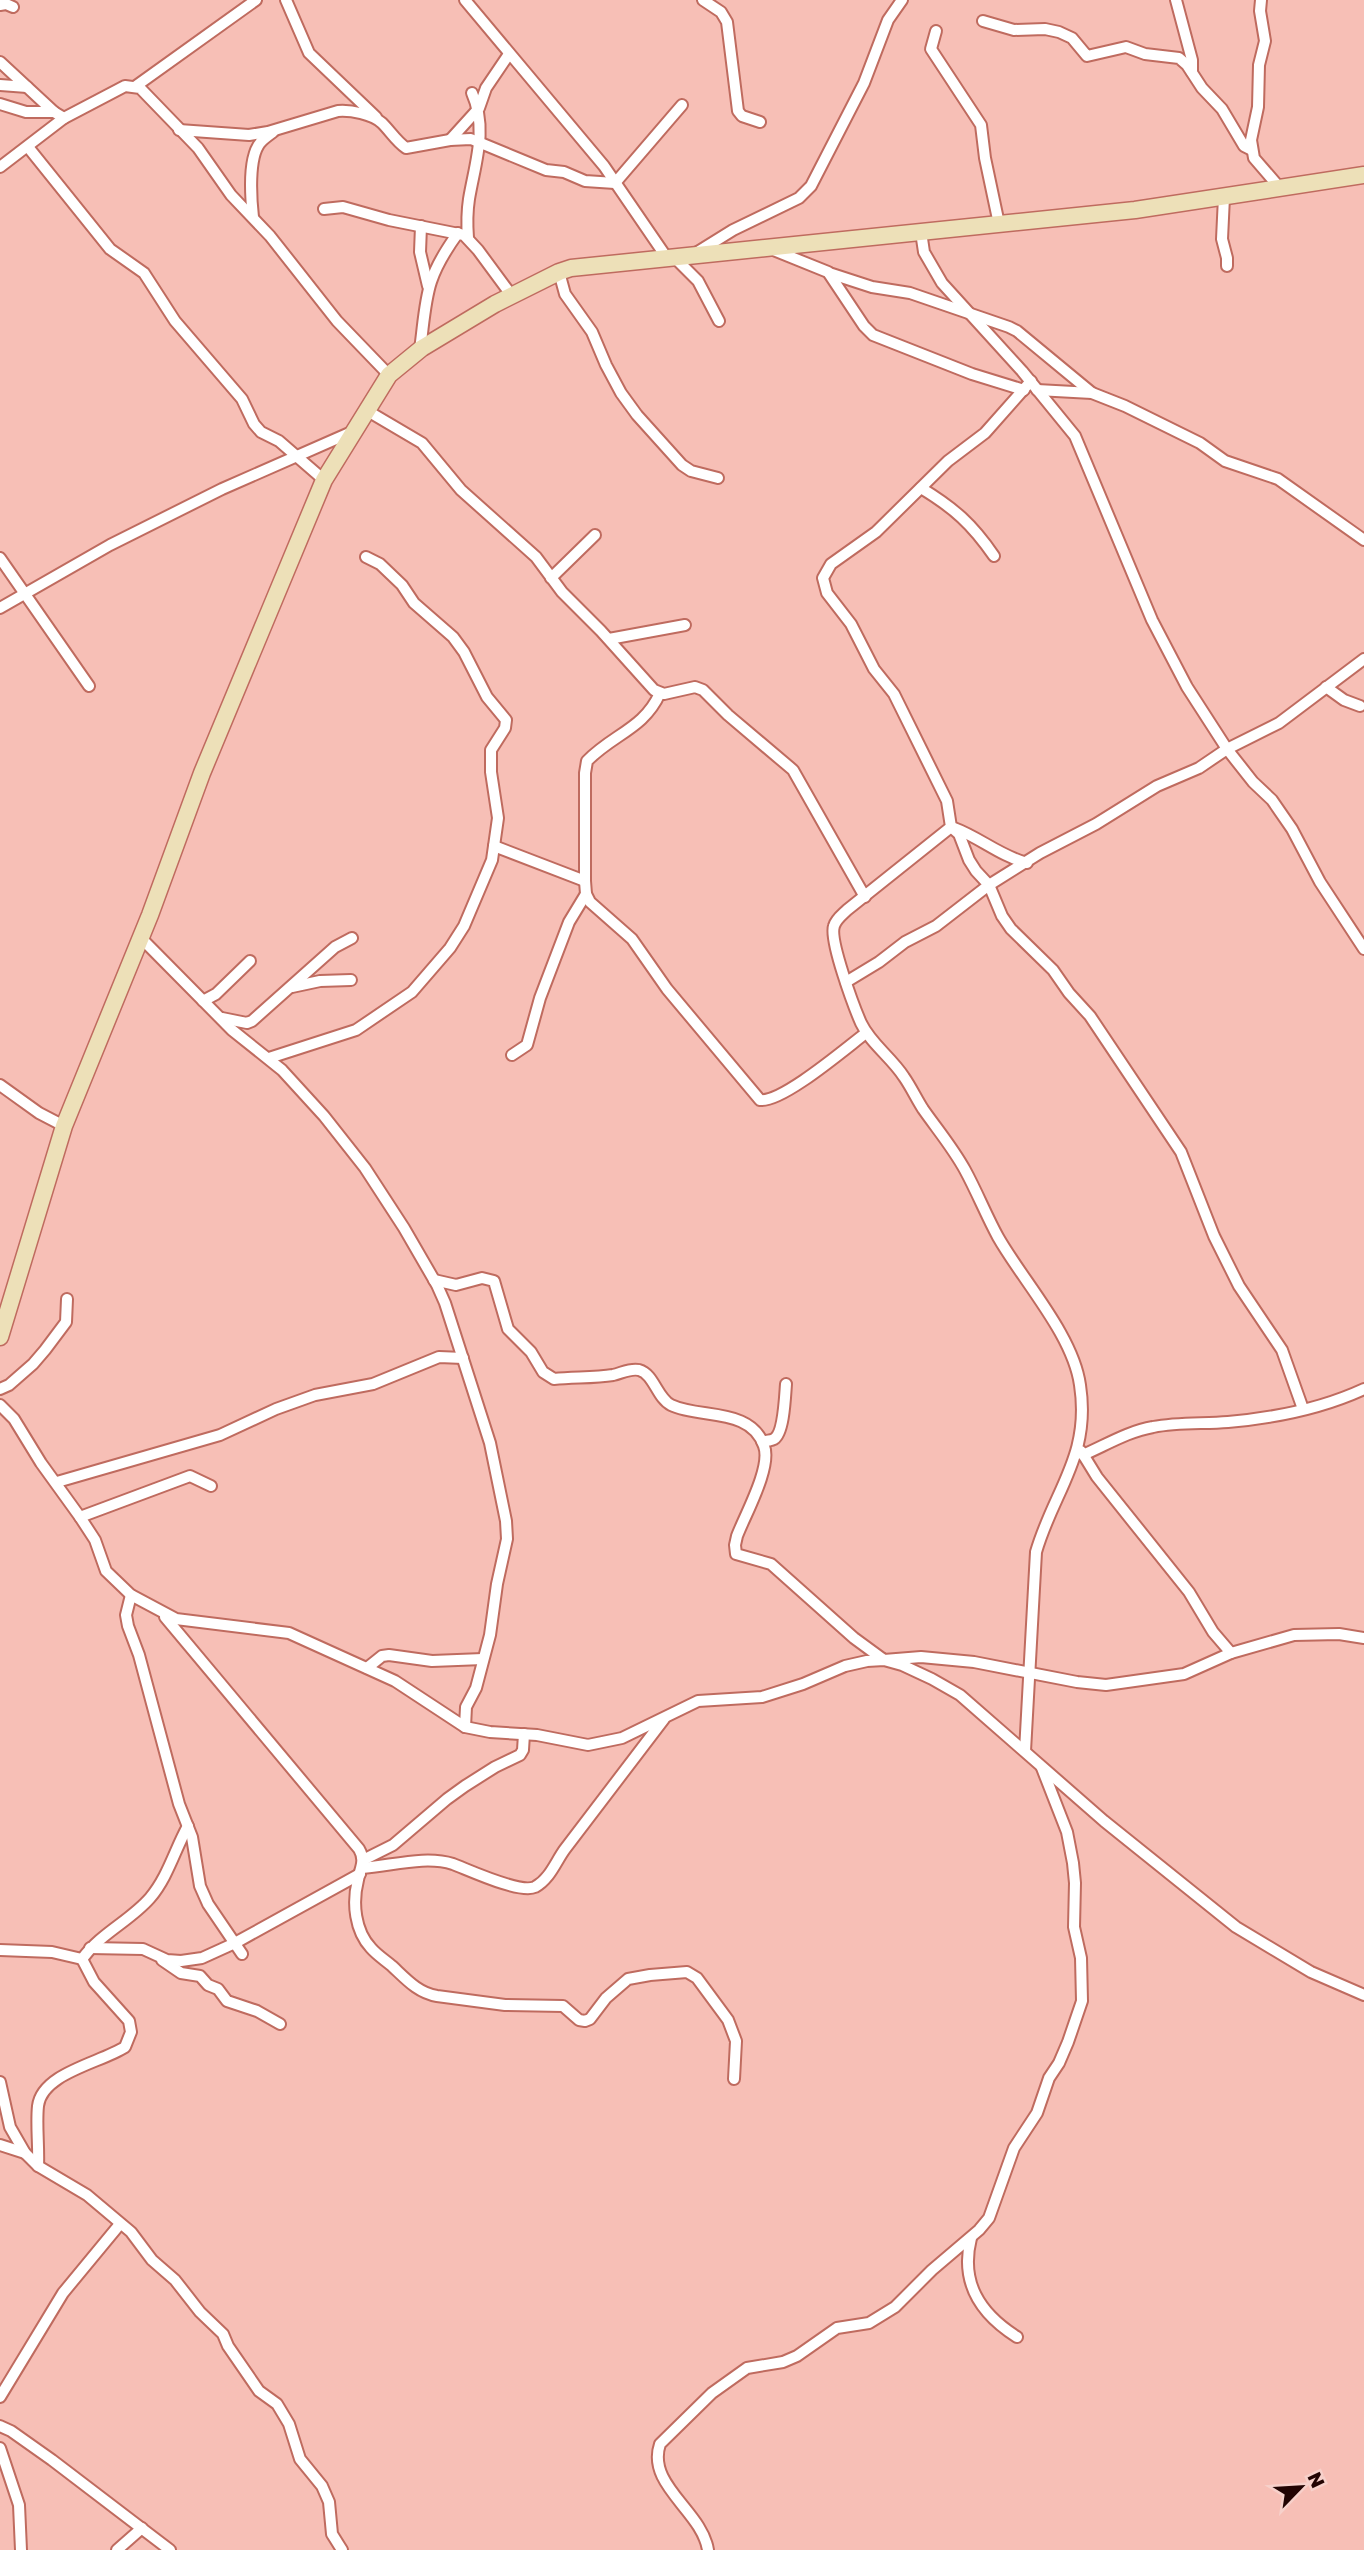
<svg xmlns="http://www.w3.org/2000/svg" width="1364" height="2550" font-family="'Golos Text',sans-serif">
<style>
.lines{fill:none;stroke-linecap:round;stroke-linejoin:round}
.street-casing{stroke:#bf6b5f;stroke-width:14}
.secondary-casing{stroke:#bf6b5f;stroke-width:19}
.street{stroke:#fff;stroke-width:10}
.secondary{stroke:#ede0b8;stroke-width:16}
</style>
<rect width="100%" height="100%" fill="#f7bfb6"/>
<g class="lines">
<g class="street-casing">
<g id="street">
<path d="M 286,0 L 309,53 L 376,117"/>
<path d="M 465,0 L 604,166 L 667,258"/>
<path d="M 703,0 L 721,12 L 727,22 L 738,111 L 742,116 L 760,122"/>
<path d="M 1176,0 L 1192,60 L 1192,72"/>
<path d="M 1261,0 L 1260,11 L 1265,41 L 1259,65 L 1258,107 L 1251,140 L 1254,158 L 1280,188"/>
<path d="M 0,5 L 6,4 L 13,7"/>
<path d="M 983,21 L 1014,30 L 1045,29 L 1059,32 L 1072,38 L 1087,56 L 1126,47 L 1145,54 L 1179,58 L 1187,65 L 1202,88 L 1222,109 L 1244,146 L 1252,150"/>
<path d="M 936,31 L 931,49 L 981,125 L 985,158 L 999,224"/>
<path d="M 0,62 L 54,112"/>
<path d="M 0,85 L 27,87"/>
<path d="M 136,86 L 256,0"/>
<path d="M 0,104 L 26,112 L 54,112 L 64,118 L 125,86 L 140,88 L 198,148 L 231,195 L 270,236 L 337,321 L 389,375"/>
<path d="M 179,130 L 249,135 L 268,132 L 338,111 C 351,110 372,114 382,123 C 391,132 396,141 406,148 L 450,140 L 471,139 L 546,170 L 564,172 L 585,181 L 615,183 L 682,105"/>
<path d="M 450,140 L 479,108 L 486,88 L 509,54"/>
<path d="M 28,147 L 110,249 L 144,273 L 175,321 L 242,399 L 254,424 L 261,432 L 279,441 L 324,480"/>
<path d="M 0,167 L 64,118"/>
<path d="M 1224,197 L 1222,239 L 1227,258 L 1227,266"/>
<path d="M 324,209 L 343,207 L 389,220 L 464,235 L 478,250 L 512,296"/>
<path d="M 253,217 C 251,199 248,158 260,143 C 263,139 269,135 273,132"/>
<path d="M 421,226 L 420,252 L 428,286"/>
<path d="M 921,232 L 924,252 L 942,283 L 1022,371 L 1075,436 L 1152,620 L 1187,687 L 1227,749 L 1253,782 L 1272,800 L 1292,829 L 1320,882 L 1364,949"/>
<path d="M 468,238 C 467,225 467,212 469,199 C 475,163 488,129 472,93"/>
<path d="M 771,249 L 828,272 L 864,326 L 873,335 L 972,374 L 1024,390"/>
<path d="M 696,253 L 733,230 L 799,198 L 811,186 L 864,83 L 888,20 L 902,0"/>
<path d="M 675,258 L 698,281 L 719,321"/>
<path d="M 559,272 L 565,294 L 592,332 L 606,365 L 621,393 L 637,415 L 682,465 L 691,471 L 718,478"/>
<path d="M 829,273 L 872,287 L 910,293 L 1009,327 L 1017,331 L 1092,393"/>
<path d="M 420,350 C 427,296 424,280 458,233"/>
<path d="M 1037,390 L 1092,393 L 1125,406 L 1200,443 L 1225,461 L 1278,479 L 1364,540"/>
<path d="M 366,410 L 422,443 L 461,490 L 536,557 L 562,592 L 601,631 L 654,690 L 664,694 L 695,687 L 703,690 L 728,715 L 793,770 L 865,897"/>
<path d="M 921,488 C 954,508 972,524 994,556"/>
<path d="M 0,558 L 89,686"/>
<path d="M 551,578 L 595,535"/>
<path d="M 0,608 L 110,545 L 222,489 L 354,431"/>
<path d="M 609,639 L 685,625"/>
<path d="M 1326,687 L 1344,700 L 1360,706"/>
<path d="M 660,693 C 644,729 613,734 587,761 L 585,773 L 585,881 L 586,894 L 590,902 L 632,939 L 667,989 L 760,1100 C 782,1103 846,1048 866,1033"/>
<path d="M 951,827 L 959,834 L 969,860 L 976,871 L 989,885 L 1002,916 L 1011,929 L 1053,970 L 1069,993 L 1090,1016 L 1181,1152 L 1214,1236 L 1239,1286 L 1282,1350 L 1303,1409"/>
<path d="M 954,828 C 979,837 1000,856 1027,863"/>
<path d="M 494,846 L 585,881"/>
<path d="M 141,938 L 232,1030 L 282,1070 L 324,1116 L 365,1168 L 404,1228 L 437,1285 L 445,1303 L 490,1443 L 506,1521 L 507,1539 L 497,1584 L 490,1635 L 476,1688 L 466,1707 L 465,1727"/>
<path d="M 846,982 L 879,962 L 905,942 L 936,926 L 989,885 L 1040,853 L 1096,824 L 1157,786 L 1199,768 L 1227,749 L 1279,723 L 1364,659"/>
<path d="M 292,987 L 320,981 L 351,980"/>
<path d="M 203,1001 L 216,994 L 250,961"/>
<path d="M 222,1018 L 247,1023 L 252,1021 L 335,947 L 352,938"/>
<path d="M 512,1055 L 527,1045 L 540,998 L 569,922 L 586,894"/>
<path d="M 269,1058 L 356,1030 L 412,992 L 450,948 L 464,926 L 492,860 L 498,818 L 491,772 L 491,750 L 505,728 L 506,720 L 487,697 L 464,652 L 453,637 L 414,603 L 402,585 L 380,564 L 366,557"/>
<path d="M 0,1085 L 39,1113 L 64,1126"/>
<path d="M 434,1280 L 456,1285 L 482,1278 L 494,1281 L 508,1329 L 531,1352 L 543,1372 L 554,1379 C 574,1377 594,1378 613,1375 C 622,1373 630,1368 639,1370 C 654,1374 657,1398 671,1405 C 700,1419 751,1407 764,1446 C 772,1467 745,1515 737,1536 L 735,1545 L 736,1554 L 771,1564 L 854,1638 L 884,1660 L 921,1657 L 974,1662 L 1077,1682 L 1106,1685 L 1184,1674 L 1231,1653 L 1294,1635 L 1339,1634 L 1364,1638"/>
<path d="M 0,1389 L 9,1385 L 33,1364 L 45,1350 L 66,1322 L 67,1299"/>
<path d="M 0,1405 L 14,1419 L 41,1463 L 80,1517 L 95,1540 L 106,1571 L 131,1595 L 176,1619 L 289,1633 L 395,1681 L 465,1727 L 490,1732 L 537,1735 L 588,1745 L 622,1738 L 698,1701 L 762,1697 L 803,1684 L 845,1666 L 867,1661 L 884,1660 L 902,1665 L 932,1679 L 960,1695 L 1104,1821 L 1236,1927 L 1311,1972 L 1364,1995"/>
<path d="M 762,1441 C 766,1441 770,1441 774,1439 C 784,1433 785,1396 786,1384"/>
<path d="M 1081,1451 L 1097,1477 L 1189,1592 L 1213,1632 L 1231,1653"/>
<path d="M 1083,1455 C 1106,1445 1129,1431 1153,1427 C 1178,1422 1203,1424 1228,1422 C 1273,1418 1323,1408 1364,1389"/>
<path d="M 57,1482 L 220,1435 L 276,1409 L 315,1395 L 373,1384 L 439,1357 L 463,1358"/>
<path d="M 80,1517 L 190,1476 L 211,1486"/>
<path d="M 131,1595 L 126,1615 L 128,1626 L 139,1655 L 179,1804 L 192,1837 L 200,1886 L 208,1904 L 242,1954"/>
<path d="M 165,1617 L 359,1849 C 366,1861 360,1868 358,1880 C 352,1903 355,1931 371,1948 C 377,1955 385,1960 392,1966 C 406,1979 418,1993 437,1996 L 505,2005 L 563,2006 L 579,2020 L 585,2021 L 590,2019 L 606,1998 L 628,1979 L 650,1975 L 687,1972 L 697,1978 L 728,2020 L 736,2041 L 734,2079"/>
<path d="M 367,1668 L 382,1656 L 389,1655 L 432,1661 L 483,1659"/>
<path d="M 1025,1751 L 1036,1552 C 1054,1490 1091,1456 1080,1385 C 1073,1335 1023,1281 998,1237 C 986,1215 977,1192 965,1170 C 953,1148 937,1129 923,1109 C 916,1098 911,1087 904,1077 C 891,1057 871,1044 861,1023 C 854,1007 829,940 834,926 C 836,919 842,915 847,910 L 951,827 L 947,801 L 894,694 L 874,669 L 851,624 L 827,593 L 823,578 L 831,564 L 876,532 L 948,461 L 985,433 L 1031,381"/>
<path d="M 363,1860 L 393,1845 L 447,1799 L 465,1786 L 495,1767 L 520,1755 L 523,1750 L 524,1734"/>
<path d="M 362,1868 C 391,1866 425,1855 453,1864 C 469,1870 520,1894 535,1887 C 550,1879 556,1861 565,1849 L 664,1719"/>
<path d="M 90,1948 L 143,1949 L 167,1960 L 181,1961 L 202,1958 L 235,1943 L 360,1874"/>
<path d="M 0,1950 L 52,1952 L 82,1959"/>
<path d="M 162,1960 L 181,1973 L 200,1976 L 208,1985 L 218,1989 L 227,2001 L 257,2011 L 280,2024"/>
<path d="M 0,2082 L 10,2127 L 25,2153 L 38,2166 L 87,2195 L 131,2232 L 152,2260 L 175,2280 L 200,2312 L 223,2334 L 228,2346 L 259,2391 L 277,2404 L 289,2424 L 300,2459 L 322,2486 L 329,2502 L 332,2534 L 342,2550"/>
<path d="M 0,2145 L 25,2153"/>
<path d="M 38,2166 C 39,2146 36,2125 38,2106 C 42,2073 100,2063 125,2047 L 131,2032 L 129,2021 L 94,1982 L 82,1959 C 101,1933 130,1921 150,1898 C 168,1877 175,1849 188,1826"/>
<path d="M 971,2238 C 960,2282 979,2313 1017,2337"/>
<path d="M 0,2397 L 63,2293 L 120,2224"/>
<path d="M 0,2426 L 11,2431 L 52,2460 L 170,2550"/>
<path d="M 0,2448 L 19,2505 L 21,2550"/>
<path d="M 117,2550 L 142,2528"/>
<path d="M 708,2550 C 702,2511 646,2485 660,2444 L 712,2393 L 747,2368 L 783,2362 L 797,2356 L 837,2328 L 869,2323 L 895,2307 L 932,2270 L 979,2230 L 989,2218 L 1014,2148 L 1037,2113 L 1049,2078 L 1059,2063 L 1068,2042 L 1082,2001 L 1081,1958 L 1074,1927 L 1075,1883 L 1073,1863 L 1067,1832 L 1042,1768"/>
</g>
</g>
<g class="secondary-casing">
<path id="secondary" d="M 0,1337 L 64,1126 L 150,915 L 202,773 L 324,480 L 389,375 L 422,348 L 495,304 L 559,272 L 571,268 L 1135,210 L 1364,175"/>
</g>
<use href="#street" class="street"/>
<use href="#secondary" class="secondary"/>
</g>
<g transform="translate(1301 2487) rotate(65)" stroke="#f7d1cb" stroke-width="5" paint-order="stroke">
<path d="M0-5L12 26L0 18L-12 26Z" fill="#220403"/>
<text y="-10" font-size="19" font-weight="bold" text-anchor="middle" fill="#220403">N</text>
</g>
</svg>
